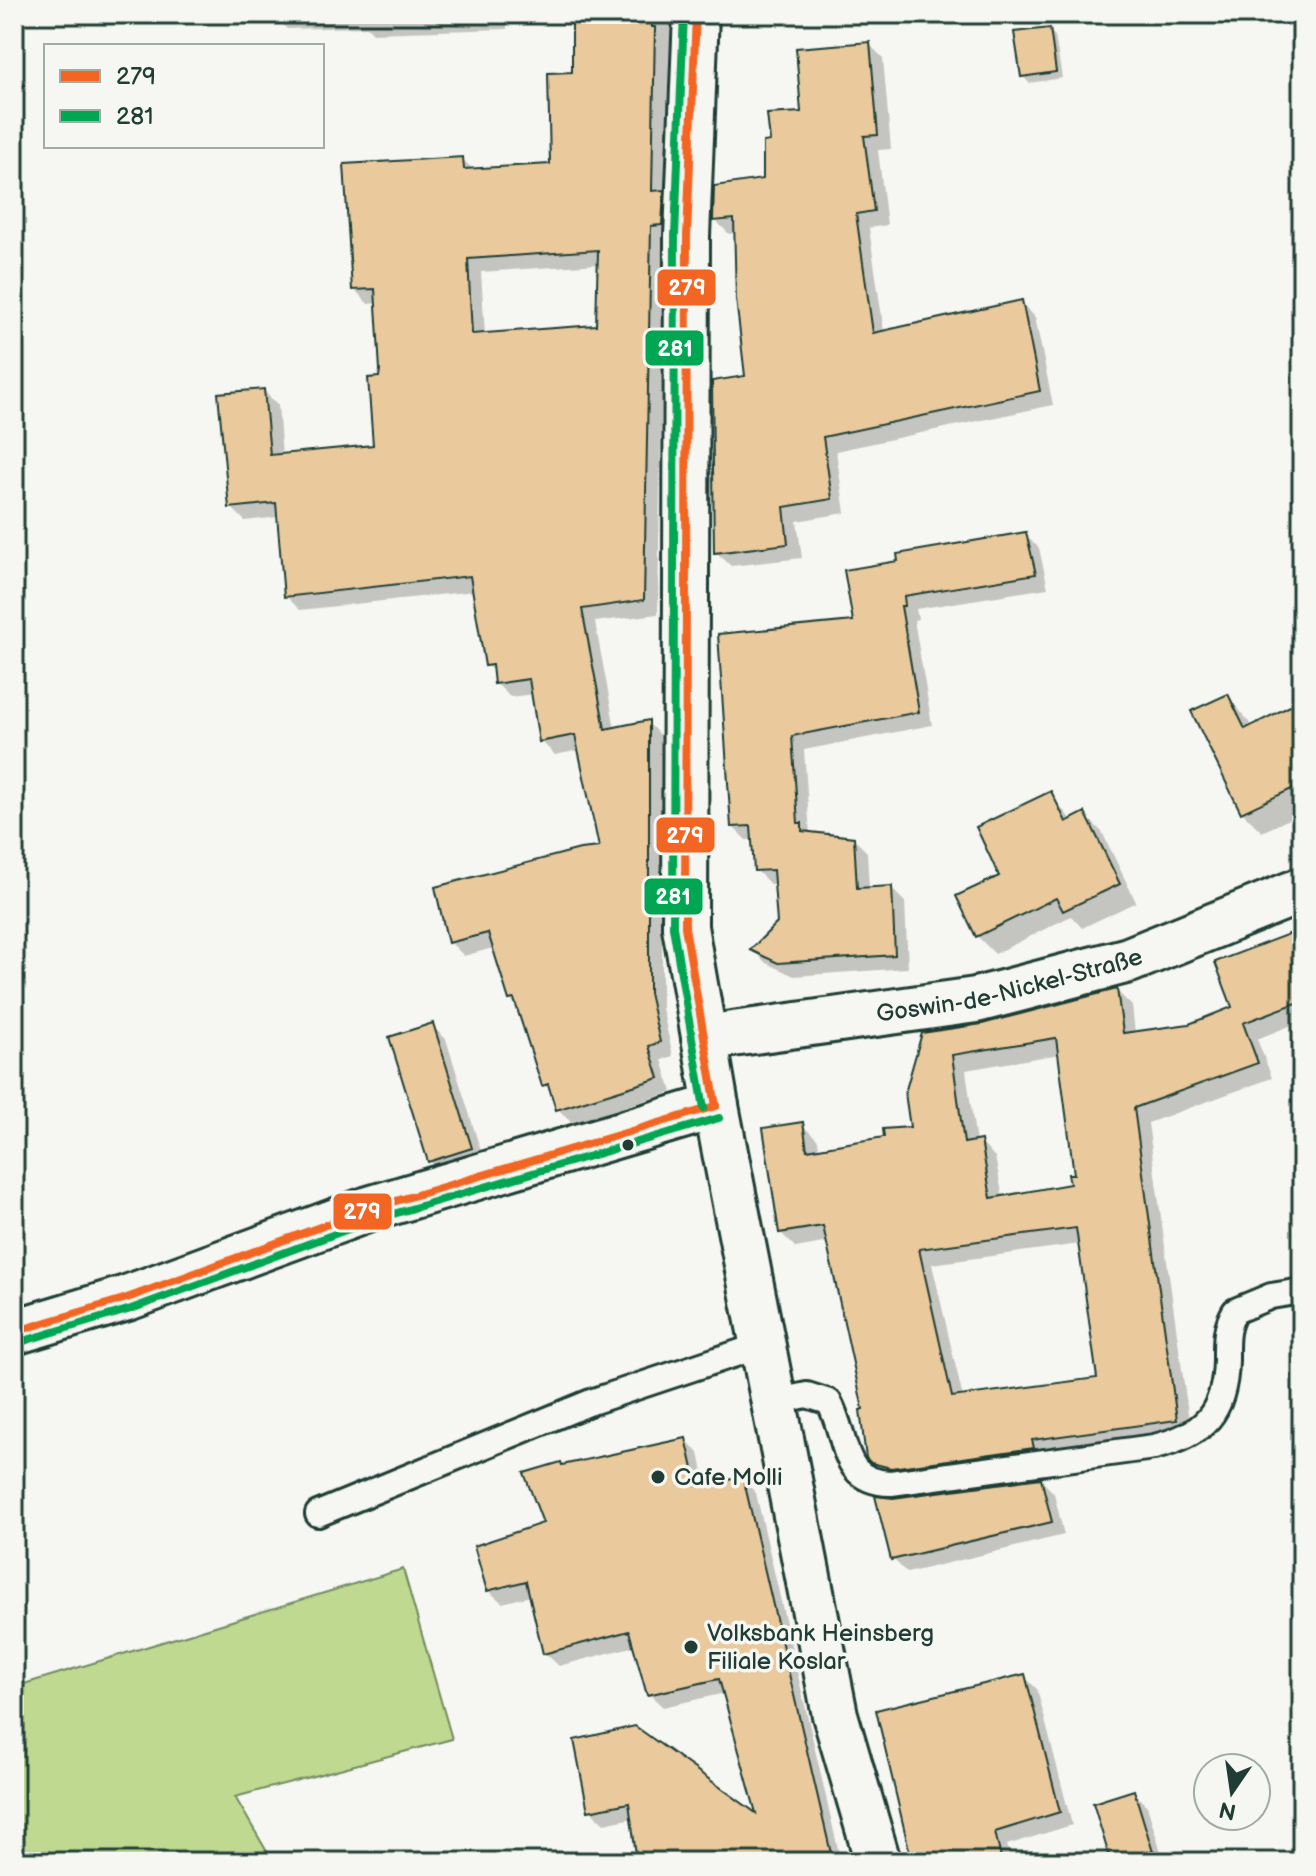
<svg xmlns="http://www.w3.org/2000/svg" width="1316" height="1876" font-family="'Balsamiq Sans',sans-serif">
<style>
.green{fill:#bfd990;stroke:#6f8b62;stroke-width:2}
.shadow{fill:#0003;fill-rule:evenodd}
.building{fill:#eaca9c;stroke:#1f3d34;stroke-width:2;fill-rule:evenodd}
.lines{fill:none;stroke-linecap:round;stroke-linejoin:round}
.lane-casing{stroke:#1f3d34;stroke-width:30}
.street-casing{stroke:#1f3d34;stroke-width:50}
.lane{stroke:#f6f6f2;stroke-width:24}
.street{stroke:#f6f6f2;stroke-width:44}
.bus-1-casing{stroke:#f6f6f2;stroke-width:14}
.bus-2-casing{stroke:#f6f6f2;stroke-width:14}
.bus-1{stroke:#f26522;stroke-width:8}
.bus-2{stroke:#00a651;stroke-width:8}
.bus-dot{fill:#1f3d34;stroke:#f6f6f2;stroke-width:3}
.labels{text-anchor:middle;stroke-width:7;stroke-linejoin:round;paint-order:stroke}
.street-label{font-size:24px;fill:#1f3d34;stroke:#f6f6f2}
.poi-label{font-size:24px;fill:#1f3d34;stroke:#f6f6f2;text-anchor:start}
.line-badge{stroke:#f6f6f2;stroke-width:3}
.badge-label{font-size:22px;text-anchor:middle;font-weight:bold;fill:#fff}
</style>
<rect width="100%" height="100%" fill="#f6f6f2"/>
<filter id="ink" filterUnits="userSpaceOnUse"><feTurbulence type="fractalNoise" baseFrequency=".0125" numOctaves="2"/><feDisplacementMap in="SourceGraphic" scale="16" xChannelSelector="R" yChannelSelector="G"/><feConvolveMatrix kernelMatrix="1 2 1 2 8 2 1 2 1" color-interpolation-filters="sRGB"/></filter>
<g filter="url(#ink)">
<path class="green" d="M 403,1569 L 452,1739 L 235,1797 L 273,1862 L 14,1862 L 14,1687 Z"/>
<g class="shadow">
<path d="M 507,14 L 507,29 L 373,33 L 367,27 L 287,29 L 273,14 Z"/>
<path d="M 574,14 L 671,14 L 666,195 L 677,206 L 676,239 L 664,240 L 658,614 L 595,622 L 615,729 L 648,723 L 662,737 L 662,1008 L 673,1056 L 662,1060 L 672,1092 L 572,1123 L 558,1109 L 554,1094 L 544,1085 L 519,1008 L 510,999 L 493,948 L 464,956 L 450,942 L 601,849 L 580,750 L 555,755 L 541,741 L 533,694 L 510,697 L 496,683 L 495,673 L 487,665 L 475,591 L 300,610 L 286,596 L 279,517 L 245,521 L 231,507 L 264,391 L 278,405 L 282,456 L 376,447 L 381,379 L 378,303 L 368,304 L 354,289 L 462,159 L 474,170 L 552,166 L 574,74 ZM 599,264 L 598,327 L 485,335 L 481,272 Z"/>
<path d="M 1049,30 L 1055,36 L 1062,78 L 1029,83 L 1023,76 Z"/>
<path d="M 869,44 L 883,58 L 891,149 L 878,150 L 887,225 L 869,228 L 884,332 L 1021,302 L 1035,317 L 1053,405 L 836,451 L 845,513 L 797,521 L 802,558 L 731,566 L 716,552 L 747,378 L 736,233 L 729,234 L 715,220 L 766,181 L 772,143 Z"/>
<path d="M 1025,535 L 1039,548 L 1048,588 L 916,609 L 918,619 L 914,620 L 932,725 L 804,750 L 810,834 L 853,838 L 867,852 L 869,889 L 891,888 L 905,902 L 908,968 L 794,976 L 766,963 L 753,950 L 779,924 L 776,884 L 770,884 L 756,870 L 754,840 L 746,840 L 733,827 L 855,623 L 900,563 Z"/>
<path d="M 1228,696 L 1253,727 L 1302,703 L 1302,813 L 1262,832 L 1242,812 Z"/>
<path d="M 1050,794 L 1072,821 L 1085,815 L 1102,832 L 1136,902 L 1082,928 L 1071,916 L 995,954 L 977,936 L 1001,877 Z"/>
<path d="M 1302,931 L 1302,1021 L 1257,1039 L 1272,1078 L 1148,1123 L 1191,1435 L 888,1477 L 868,1457 L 866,1411 L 828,1242 L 796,1248 L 780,1232 L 802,1125 L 818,1140 L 819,1150 L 886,1138 L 913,1129 L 907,1093 L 983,1026 L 1117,991 L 1132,1006 L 1135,1033 L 1190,1026 L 1235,1008 ZM 1060,1054 L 1076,1176 L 1072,1186 L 1003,1198 L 995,1157 L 980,1142 L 976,1143 L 966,1070 ZM 1080,1244 L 1099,1380 L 963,1398 L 932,1264 Z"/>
<path d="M 432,1026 L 446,1039 L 484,1161 L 443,1174 L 430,1161 Z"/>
<path d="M 686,1440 L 699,1453 L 706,1486 L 743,1479 L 756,1493 L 841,1862 L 639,1862 L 633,1818 L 604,1824 L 590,1810 L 634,1728 L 760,1818 L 725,1693 L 663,1707 L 649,1694 L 635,1646 L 559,1666 L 545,1653 L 531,1596 L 502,1603 L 488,1590 L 545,1525 L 562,1467 Z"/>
<path d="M 1041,1480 L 1054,1493 L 1064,1535 L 907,1573 L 893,1559 L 893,1500 Z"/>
<path d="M 1024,1676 L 1037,1689 L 1072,1825 L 1007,1845 L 1011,1862 L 913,1862 Z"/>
<path d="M 1134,1793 L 1147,1806 L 1164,1862 L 1113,1862 Z"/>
</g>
<g class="building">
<path d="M 572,14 L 652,14 L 652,27 L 655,27 L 652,191 L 664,190 L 662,225 L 651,226 L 644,600 L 582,609 L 605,729 L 649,720 L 649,993 L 660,1042 L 649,1046 L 659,1078 L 556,1110 L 548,1084 L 542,1086 L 514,999 L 509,1000 L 488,933 L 448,943 L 435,887 L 580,849 L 599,847 L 575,735 L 539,742 L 529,679 L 494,684 L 492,665 L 485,666 L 470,576 L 284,597 L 276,503 L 229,508 L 218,393 L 264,389 L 270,455 L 373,445 L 368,378 L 379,377 L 380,370 L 375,289 L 352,290 L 344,164 L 463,157 L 464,169 L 550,164 L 548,73 L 572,72 ZM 598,250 L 596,325 L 472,334 L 468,259 Z"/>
<path d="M 1050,28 L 1056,72 L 1021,77 L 1014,32 Z"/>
<path d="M 870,42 L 878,135 L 864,136 L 874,211 L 856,214 L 873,333 L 1022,300 L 1040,391 L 823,437 L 832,499 L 784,507 L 788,544 L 714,553 L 712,381 L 745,376 L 736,299 L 734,219 L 713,221 L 714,186 L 763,179 L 763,142 L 770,141 L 767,114 L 801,112 L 796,48 Z"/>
<path d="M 1026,532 L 1036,574 L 904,596 L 905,606 L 901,606 L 919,712 L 792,736 L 798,823 L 802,823 L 802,831 L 854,837 L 857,888 L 892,886 L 895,955 L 778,963 L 750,950 L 777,923 L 773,870 L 754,871 L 751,826 L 731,827 L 718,634 L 853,621 L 844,570 L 898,561 L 897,554 Z"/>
<path d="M 1228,694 L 1245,729 L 1302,700 L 1302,784 L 1241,813 L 1191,711 Z"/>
<path d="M 1051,791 L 1066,822 L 1085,812 L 1120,884 L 1063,911 L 1056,898 L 976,937 L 956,896 L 999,876 L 976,827 Z"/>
<path d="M 1302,929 L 1302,1001 L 1243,1023 L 1258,1063 L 1134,1108 L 1177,1420 L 1032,1440 L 1034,1448 L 891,1468 L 871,1463 L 866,1458 L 860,1410 L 863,1409 L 823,1226 L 779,1233 L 763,1128 L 803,1122 L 807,1150 L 884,1137 L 883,1129 L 910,1127 L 905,1093 L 922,1033 L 982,1024 L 1117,989 L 1123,1033 L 1189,1024 L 1232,1007 L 1215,962 ZM 1056,1038 L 1074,1174 L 1068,1174 L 1070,1184 L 991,1198 L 981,1140 L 964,1143 L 952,1055 ZM 1076,1228 L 1097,1378 L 952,1397 L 919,1249 Z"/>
<path d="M 433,1023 L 472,1148 L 428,1162 L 389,1037 Z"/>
<path d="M 686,1438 L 697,1486 L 743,1477 L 833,1862 L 637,1862 L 629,1803 L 588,1811 L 574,1740 L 635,1726 L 756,1813 L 719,1679 L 647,1695 L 629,1631 L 543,1654 L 526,1581 L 487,1591 L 474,1546 L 543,1523 L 524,1473 L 561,1462 L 562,1465 Z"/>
<path d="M 1041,1478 L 1052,1522 L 891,1560 L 875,1496 L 893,1498 Z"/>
<path d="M 1025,1674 L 1060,1812 L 995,1832 L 1002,1862 L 912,1862 L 876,1710 Z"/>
<path d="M 1134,1790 L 1156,1862 L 1111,1862 L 1093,1803 Z"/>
</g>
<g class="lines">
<g class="lane-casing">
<g id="lane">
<path d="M 773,1402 L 807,1395 L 829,1402 C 849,1439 839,1482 891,1483 L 1154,1447 C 1204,1435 1225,1413 1226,1360 C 1226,1341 1225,1327 1235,1311 L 1271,1296 L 1302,1291"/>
<path d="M 318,1514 L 591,1402 L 762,1345"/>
</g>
</g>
<g class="street-casing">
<g id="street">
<path d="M 696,14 L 687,236 L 685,927 L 716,1106 L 835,1715 L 878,1862"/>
<path id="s1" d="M 704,1038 L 976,1000 L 1129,960 L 1302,890"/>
<path d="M 14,1332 L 127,1298 L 369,1209 L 716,1106"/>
</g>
</g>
<use href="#lane" class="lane"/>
<use href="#street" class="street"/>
<g class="bus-1-casing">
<g id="bus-1">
<path d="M 696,14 L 687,236 L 685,927 L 716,1106"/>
<path d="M 14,1332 L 127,1298 L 369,1209 L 716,1106"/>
</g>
</g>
<g class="bus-2-casing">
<g id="bus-2">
<path d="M 684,14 L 675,236 L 673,927 L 704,1108"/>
<path d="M 17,1343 L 131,1309 L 373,1220 L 719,1118"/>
</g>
</g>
<use href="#bus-1" class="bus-1"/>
<use href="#bus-2" class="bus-2"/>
</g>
</g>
<g class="bus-dot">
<circle cx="628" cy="1145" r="7"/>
<circle cx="658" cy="1477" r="8"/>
<circle cx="691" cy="1647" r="8"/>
</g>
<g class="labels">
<g class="street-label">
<text dy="8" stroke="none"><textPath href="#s1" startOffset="310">Goswin-de-Nickel-Straße</textPath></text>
</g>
<g class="poi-label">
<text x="674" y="1485">Cafe Molli</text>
<text x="707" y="1641">Volksbank Heinsberg<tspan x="707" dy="28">Filiale Koslar</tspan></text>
</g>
</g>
<g class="line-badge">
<rect x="656" y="268" width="61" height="39" rx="8" fill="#f26522"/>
<rect x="644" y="329" width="61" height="38" rx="8" fill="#00a651"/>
<rect x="655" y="816" width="61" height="38" rx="8" fill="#f26522"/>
<rect x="643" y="877" width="61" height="39" rx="8" fill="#00a651"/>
<rect x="332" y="1192" width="61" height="39" rx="8" fill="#f26522"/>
</g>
<g class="badge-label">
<text x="687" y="295">279</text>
<text x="675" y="356">281</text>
<text x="685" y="843">279</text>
<text x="673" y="904">281</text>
<text x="362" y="1219">279</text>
</g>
<rect width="1316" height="1876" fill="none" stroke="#f6f6f2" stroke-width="48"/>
<rect x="24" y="24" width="1268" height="1828" fill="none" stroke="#1f3d34" stroke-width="3" filter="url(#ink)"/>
<rect x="44" y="44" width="280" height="104" fill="#f6f6f2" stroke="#a0aca6" stroke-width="2"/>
<rect x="60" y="70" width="40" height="12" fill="#f26522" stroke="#a0aca6" stroke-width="2"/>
<text x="116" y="84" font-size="24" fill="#1f3d34">279</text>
<rect x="60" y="110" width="40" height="12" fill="#00a651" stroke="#a0aca6" stroke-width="2"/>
<text x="116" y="124" font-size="24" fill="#1f3d34">281</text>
<g transform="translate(1232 1792) rotate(193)"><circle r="38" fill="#f6f6f2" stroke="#a0aca6" stroke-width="2"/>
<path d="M0-6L14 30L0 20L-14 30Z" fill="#1f3d34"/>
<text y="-12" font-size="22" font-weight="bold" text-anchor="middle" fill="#1f3d34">N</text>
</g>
</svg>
